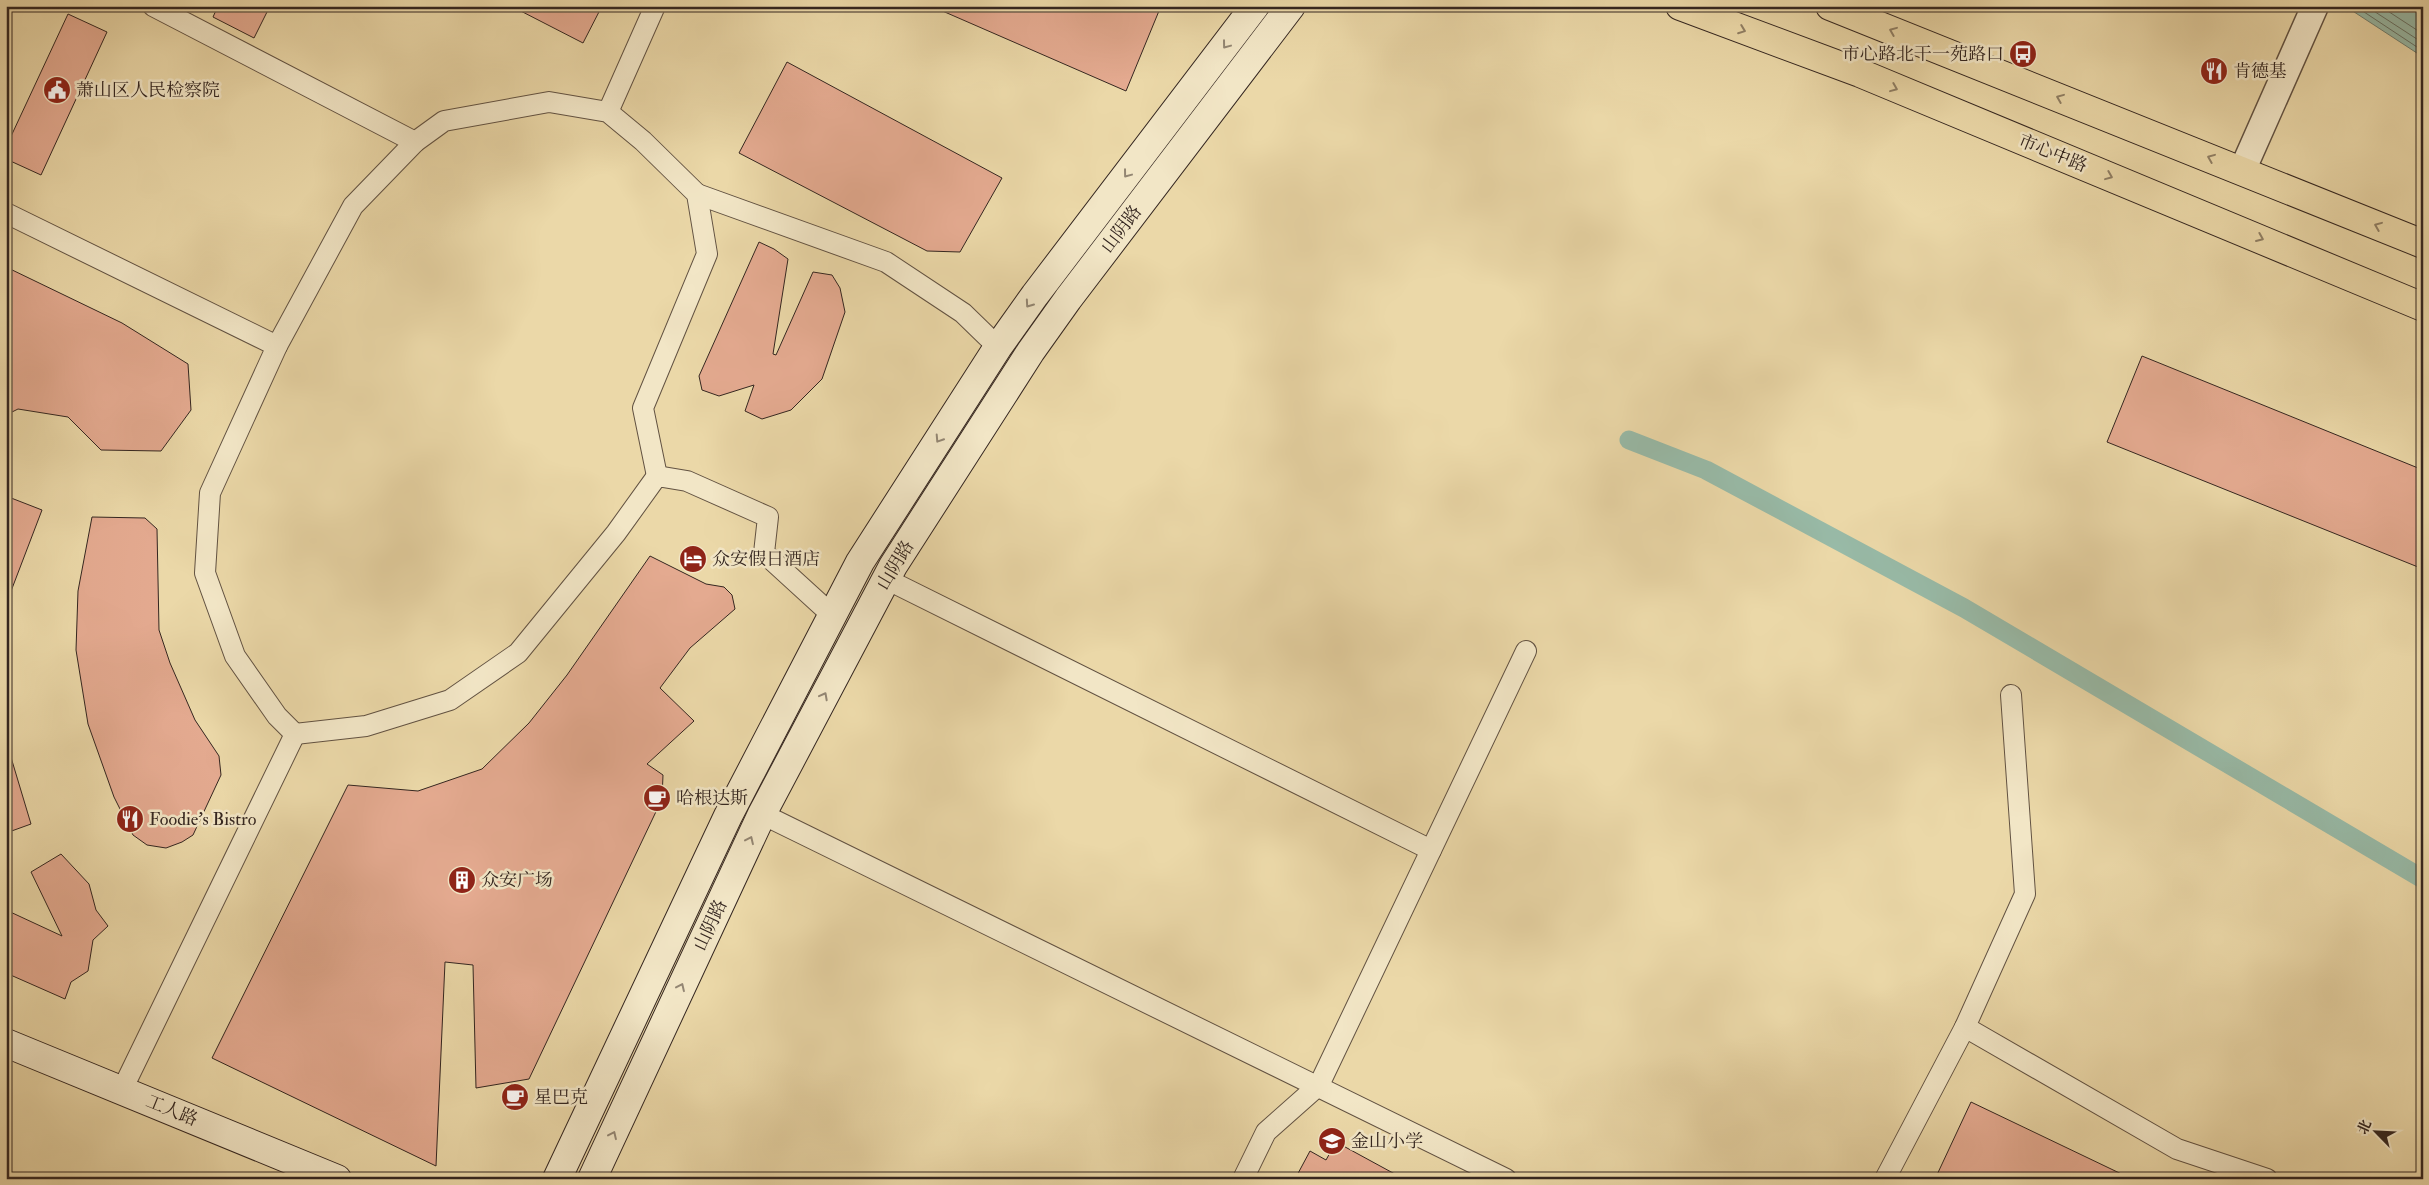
<svg xmlns="http://www.w3.org/2000/svg" width="2429" height="1185" font-family="'IM FELL Double Pica','Noto Serif SC',serif">
<style>
.water{fill:#98baa7;stroke:#707f71}
.lines{fill:none;stroke-linecap:round;stroke-linejoin:round}
.shore{stroke:#667064;stroke-width:1}
.canal{stroke:#98baa7;stroke-width:19}
.building{fill:#e4aa90;stroke:#342620}
.minor-casing{stroke:#625242;stroke-width:22}
.tertiary-casing{stroke:#625242;stroke-width:29}
.secondary-casing{stroke:#342620;stroke-width:30}
.primary-casing{stroke:#342620;stroke-width:30}
.minor{stroke:#f2e6c6;stroke-width:20}
.tertiary{stroke:#f2e6c6;stroke-width:26}
.secondary{stroke:#f2e6c6;stroke-width:28}
.primary{stroke:#ebd8a8;stroke-width:28}
.oneway{stroke:#907f64}
.oneway2{stroke:#938673}
.labels{text-anchor:middle;stroke-width:5;stroke-linejoin:round;paint-order:stroke}
.poi-label{font-size:18px;fill:#342620;stroke:#f2e6c6;text-anchor:start}
.street-label{font-size:18px;fill:#342620;stroke:#f2e6c6}
</style>
<rect width="100%" height="100%" fill="#ebd8a8"/>
<filter id="stains"><feTurbulence type="fractalNoise" baseFrequency=".004" numOctaves="4"/><feColorMatrix values="0 0 0 0 .2 0 0 0 0 .09 0 0 0 0 .02 0 0 0 .5 -.17"/></filter>
<radialGradient id="worn" r=".72"><stop offset=".6" stop-color="#630" stop-opacity="0"/><stop offset="1" stop-color="#630" stop-opacity=".3"/></radialGradient>
<path class="water" d="M 2345,6 L 2421,6 L 2423,8 L 2423,57 Z"/>
<g class="lines">
<g class="shore">
<path d="M 2355,6 L 2423,51"/>
<path d="M 2366,6 L 2423,43"/>
<path d="M 2380,6 L 2423,34"/>
</g>
<path class="canal" d="M 1629,440 L 1706,470 L 1964,608 L 2423,879"/>
</g>
<g class="building">
<path d="M 218,6 L 270,6 L 254,38 L 213,17 Z"/>
<path d="M 511,6 L 602,6 L 583,43 Z"/>
<path d="M 931,6 L 1161,6 L 1126,91 Z"/>
<path d="M 68,14 L 107,32 L 41,175 L 6,159 L 6,147 Z"/>
<path d="M 787,62 L 1002,178 L 960,252 L 927,251 L 739,153 Z"/>
<path d="M 759,242 L 774,249 L 788,259 L 773,354 L 776,355 L 813,272 L 832,275 L 840,288 L 845,312 L 822,379 L 791,410 L 762,419 L 745,411 L 754,385 L 719,396 L 702,390 L 699,376 Z"/>
<path d="M 6,267 L 122,323 L 188,364 L 191,410 L 161,451 L 101,450 L 68,417 L 18,409 L 6,415 Z"/>
<path d="M 2142,356 L 2423,470 L 2423,569 L 2107,442 Z"/>
<path d="M 6,496 L 42,510 L 8,599 L 6,599 Z"/>
<path d="M 92,517 L 145,518 L 157,529 L 159,630 L 170,663 L 195,720 L 219,756 L 221,775 L 193,835 L 182,842 L 166,848 L 147,845 L 133,835 L 114,797 L 88,724 L 76,650 L 78,591 Z"/>
<path d="M 650,556 L 706,584 L 724,587 L 732,595 L 735,609 L 690,648 L 660,688 L 694,721 L 647,764 L 663,775 L 662,799 L 529,1079 L 476,1088 L 473,965 L 445,962 L 436,1166 L 212,1058 L 348,785 L 418,791 L 482,769 L 529,723 L 567,675 Z"/>
<path d="M 10,754 L 31,824 L 6,833 L 6,755 Z"/>
<path d="M 61,854 L 89,884 L 96,910 L 108,926 L 93,940 L 88,971 L 71,982 L 65,999 L 6,973 L 6,910 L 62,936 L 31,872 Z"/>
<path d="M 1971,1102 L 2132,1179 L 1935,1179 Z"/>
<path d="M 1336,1142 L 1404,1179 L 1295,1179 L 1310,1151 L 1326,1160 Z"/>
</g>
<g class="lines">
<g class="minor-casing">
<g id="minor">
<path d="M 153,6 L 415,142"/>
<path d="M 608,112 L 655,6"/>
<path d="M 697,194 L 886,262 L 963,313 L 998,347"/>
<path d="M 6,213 L 277,346 L 210,493 L 205,573 L 235,656 L 277,716 L 295,734"/>
<path d="M 277,346 L 353,206 L 415,142 L 444,121 L 549,102 L 608,112 L 643,141 L 697,194 L 707,254 L 643,408 L 657,476"/>
<path d="M 886,579 L 1431,850"/>
<path d="M 295,734 L 366,726 L 450,700 L 518,653 L 616,533 L 657,476 L 687,481 L 768,517 L 764,553 L 832,615"/>
<path d="M 762,814 L 1506,1179"/>
<path d="M 1965,1027 L 2177,1149 L 2267,1179"/>
<path d="M 122,1090 L 295,734"/>
<path d="M 1243,1179 L 1266,1132 L 1319,1085 L 1526,651"/>
<path d="M 1885,1179 L 1965,1027 L 2025,894 L 2011,695"/>
</g>
</g>
<g class="tertiary-casing">
<path id="tertiary" d="M 2242,171 L 2315,6"/>
</g>
<g class="secondary-casing">
<g id="secondary">
<path d="M 6,1043 L 337,1179"/>
<path d="M 557,1179 L 728,816 L 860,562 L 998,347 L 1035,295 L 1255,6"/>
<path d="M 592,1179 L 762,814 L 893,566 L 1031,351 L 1068,299 L 1291,6"/>
</g>
</g>
<g class="primary-casing">
<g id="primary">
<path d="M 1680,6 L 1860,73 L 2423,307"/>
<path d="M 1830,6 L 2423,244"/>
</g>
</g>
<use href="#minor" class="minor"/>
<use href="#tertiary" class="tertiary"/>
<use href="#secondary" class="secondary"/>
<use href="#primary" class="primary"/>
</g>
<defs><path id="oneway-chevron" d="M-2-3.5L2.5 0L-2 3.5" fill="none" stroke-width="1.6" stroke-linecap="round" stroke-linejoin="round" transform="scale(1.25)"/></defs>
<g class="oneway">
<use href="#oneway-chevron" transform="translate(1742 30) rotate(21)"/>
<use href="#oneway-chevron" transform="translate(1893 31) rotate(-158)"/>
<use href="#oneway-chevron" transform="translate(1894 88) rotate(22)"/>
<use href="#oneway-chevron" transform="translate(2060 98) rotate(-158)"/>
<use href="#oneway-chevron" transform="translate(2211 158) rotate(-158)"/>
<use href="#oneway-chevron" transform="translate(2109 176) rotate(22)"/>
<use href="#oneway-chevron" transform="translate(2378 226) rotate(-158)"/>
<use href="#oneway-chevron" transform="translate(2260 238) rotate(23)"/>
</g>
<g class="oneway2">
<use href="#oneway-chevron" transform="translate(1226 45) rotate(127)"/>
<use href="#oneway-chevron" transform="translate(1127 174) rotate(127)"/>
<use href="#oneway-chevron" transform="translate(1029 304) rotate(125)"/>
<use href="#oneway-chevron" transform="translate(939 439) rotate(123)"/>
<use href="#oneway-chevron" transform="translate(824 696) rotate(-62)"/>
<use href="#oneway-chevron" transform="translate(750 840) rotate(-65)"/>
<use href="#oneway-chevron" transform="translate(681 987) rotate(-65)"/>
<use href="#oneway-chevron" transform="translate(613 1135) rotate(-65)"/>
</g>
<defs>
<g id="bus-disc" transform="scale(1.4375)"><circle r="9.5" fill="#8f2418" stroke="#f2e6c6"/><path d="M-5-6H5V4H4V6H2V4H-2V6H-4V4H-5ZM-3.5-4V0h7V-4ZM-3.5 1.2v1.5H-2V1.2ZM2 1.2v1.5H3.5V1.2Z" fill="#fff"/></g>
<g id="restaurant-disc" transform="scale(1.4375)"><circle r="9.5" fill="#8f2418" stroke="#f2e6c6"/><path d="M-5-6h1v4h1v-4h1v4h1v-4h1v5L-1.5 .5V6h-2V.5L-5-1ZM5-6V6H3V1.5H1.5Q1.5-4 5-6Z" fill="#fff"/></g>
<g id="civic-disc" transform="scale(1.4375)"><circle r="9.5" fill="#8f2418" stroke="#f2e6c6"/><path d="M-.6-6.5H3V-4.5H.6V-3L4-1V1h2V6H-6V1h2V-1L-.6-3ZM-1.2 2.5V6h2.4V2.5Z" fill="#fff"/></g>
<g id="hotel-disc" transform="scale(1.4375)"><circle r="9.5" fill="#8f2418" stroke="#f2e6c6"/><path d="M-6-4.5h1.5V1H6V5H4.5V3h-9V5H-6ZM-4 0a1.8 1.8 0 1 1 3.6 0ZM.5 0V-2.5h3Q6-2.5 6 0Z" fill="#fff"/></g>
<g id="cafe-disc" transform="scale(1.4375)"><circle r="9.5" fill="#8f2418" stroke="#f2e6c6"/><path d="M-5.5-4.5H6V0H3Q3 3.5 0 3.5H-2.5Q-5.5 3.5-5.5 0ZM3-3.2v2h1.7v-2ZM-6 4.5H4V6H-6Z" fill="#fff"/></g>
<g id="building-disc" transform="scale(1.4375)"><circle r="9.5" fill="#8f2418" stroke="#f2e6c6"/><path d="M-4-6H4V6H1V3H-1V6H-4ZM-2.5-4.3h1.7v1.8h-1.7ZM.8-4.3h1.7v1.8H.8ZM-2.5-1h1.7V.8h-1.7ZM.8-1h1.7V.8H.8Z" fill="#fff"/></g>
<g id="school-disc" transform="scale(1.4375)"><circle r="9.5" fill="#8f2418" stroke="#f2e6c6"/><path d="M0-5L7-2L0 1L-7-2ZM-4 1L0 2.5L4 1V4Q0 6-4 4Z" fill="#fff"/></g>
</defs>
<g fill-rule="evenodd">
<use href="#bus-disc" x="2023" y="54"/>
<use href="#restaurant-disc" x="2214" y="71"/>
<use href="#civic-disc" x="57" y="90"/>
<use href="#hotel-disc" x="693" y="559"/>
<use href="#cafe-disc" x="657" y="798"/>
<use href="#restaurant-disc" x="130" y="819"/>
<use href="#building-disc" x="462" y="880"/>
<use href="#cafe-disc" x="515" y="1097"/>
<use href="#school-disc" x="1332" y="1141"/>
</g>
<g class="labels">
<g class="poi-label">
<text x="2004" y="60" text-anchor="end">市心路北干一苑路口</text>
<text x="2233" y="77">肯德基</text>
<text x="76" y="96">萧山区人民检察院</text>
<text x="712" y="565">众安假日酒店</text>
<text x="676" y="804">哈根达斯</text>
<text x="149" y="825">Foodie's Bistro</text>
<text x="481" y="886">众安广场</text>
<text x="534" y="1103">星巴克</text>
<text x="1351" y="1147">金山小学</text>
</g>
<g class="street-label">
<text transform="translate(2053 153) rotate(22)" y="6">市心中路</text>
<text transform="translate(1121 229) rotate(-53)" y="6">山阴路</text>
<text transform="translate(895 565) rotate(-59)" y="6">山阴路</text>
<text transform="translate(710 925) rotate(-65)" y="6">山阴路</text>
<text transform="translate(172 1110) rotate(22)" y="6">工人路</text>
</g>
</g>
<rect width="2429" height="1185" fill="none" stroke="#ebd8a8" stroke-width="25"/>
<rect x="8" y="8" width="2414" height="1170" fill="none" stroke="#342620" stroke-width="2.5"/>
<rect x="12" y="12" width="2404" height="1160" fill="none" stroke="#342620"/>
<g transform="translate(2376 1132) rotate(294)" stroke="#f2e6c6" stroke-width="4" paint-order="stroke">
<path d="M0-4L9 19L0 12L-9 19Z" fill="#342620"/>
<text y="-8" font-size="14" font-weight="bold" text-anchor="middle" fill="#342620">北</text>
</g>
<rect width="100%" height="100%" filter="url(#stains)"/>
<rect width="100%" height="100%" fill="url(#worn)"/>
</svg>
